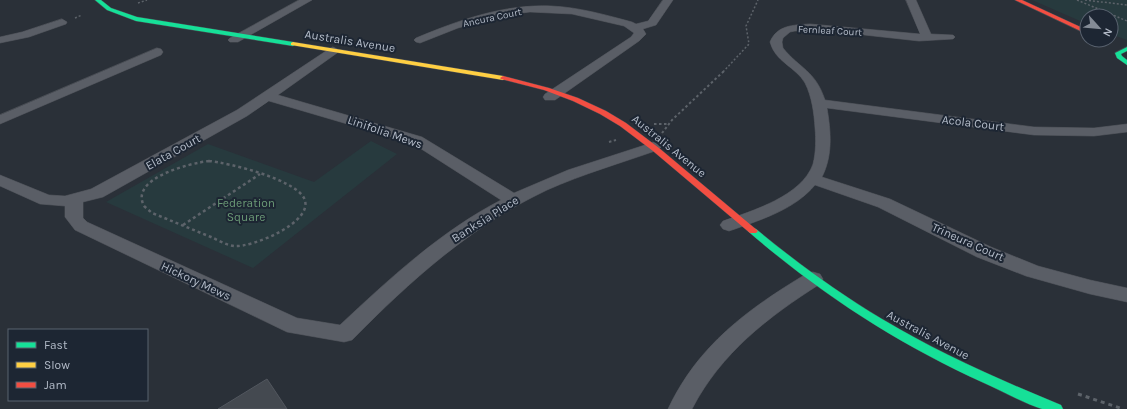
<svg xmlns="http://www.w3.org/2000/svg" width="1127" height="409" font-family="Karla,sans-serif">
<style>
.green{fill:#273a3e}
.building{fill:#444950;stroke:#52575f}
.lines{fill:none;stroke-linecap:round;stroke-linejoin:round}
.street-casing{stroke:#484c53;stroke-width:1}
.fast-casing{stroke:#484c53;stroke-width:1}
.slow-casing{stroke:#484c53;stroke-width:1}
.jam-casing{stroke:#484c53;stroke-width:1}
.path-far3{stroke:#5d636a;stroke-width:1.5;stroke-dasharray:2 2;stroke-linecap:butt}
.path-far2{stroke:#5d636a;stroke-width:2;stroke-dasharray:2.5 2.5;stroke-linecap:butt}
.path-far1{stroke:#5d636a;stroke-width:2.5;stroke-dasharray:3 3;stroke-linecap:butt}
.path{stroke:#5d636a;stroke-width:3;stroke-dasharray:4 4;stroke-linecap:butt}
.street{fill:#5a5e66;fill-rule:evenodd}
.fast{fill:#16e098;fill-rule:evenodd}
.slow{fill:#ffcf43;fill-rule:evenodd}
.jam{fill:#f24e42;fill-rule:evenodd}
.labels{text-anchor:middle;stroke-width:4;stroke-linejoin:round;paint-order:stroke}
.far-street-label{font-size:10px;fill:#b4bcc9;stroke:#1d2633}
.street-label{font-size:12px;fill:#b4bcc9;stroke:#1d2633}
.park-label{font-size:12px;fill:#6b9a76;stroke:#1d2633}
</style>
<rect width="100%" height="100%" fill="#2a3038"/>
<g class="green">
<path d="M 1032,0 L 1127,0 L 1127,40 L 1111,34 L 1111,16 L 1087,16 L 1087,24 Z"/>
<path d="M 371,141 L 397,154 L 253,268 L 106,202 L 208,144 L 314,182 Z"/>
</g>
<path class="building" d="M 267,379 L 287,409 L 218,409 Z"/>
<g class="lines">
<g class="street-casing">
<g id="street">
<path d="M 299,0 L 312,0 L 238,42 L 230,42 L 228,40 L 230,38 Z"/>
<path d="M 663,0 L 673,0 L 656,25 L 643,29 L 646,34 L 639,41 L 555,100 L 545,100 L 543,97 L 545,94 L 631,37 L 634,33 L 624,26 L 572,14 L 530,12 L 505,15 L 458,28 L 420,43 L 416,42 L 414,40 L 416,38 C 459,20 504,4 551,6 C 578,7 606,15 632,22 L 636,24 L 648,21 Z"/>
<path d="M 906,0 L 916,0 L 931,34 L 953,35 L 955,37 L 953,39 L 919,41 L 828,31 L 795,31 L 790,32 L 783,38 L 782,42 L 783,48 C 800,69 815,70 825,100 L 1034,127 L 1094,128 L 1127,124 L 1127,132 L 1094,136 L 1034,135 L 827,108 C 831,132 833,155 822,177 L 890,199 L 991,247 L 1038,266 L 1090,280 L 1127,288 L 1127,302 L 1090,294 L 1026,276 L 977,257 L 878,207 L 815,185 C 795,209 763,219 735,229 L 729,231 L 723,229 L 720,225 L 723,221 C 752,211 802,196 813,164 C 816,152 816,139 815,128 C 814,113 812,97 805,83 C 796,67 775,62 770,42 C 777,25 793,25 810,24 L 920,34 Z"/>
<path d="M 62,19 L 67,22 L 66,24 L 29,37 L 0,43 L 0,37 L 22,32 Z"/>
<path d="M 333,47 L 337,49 L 339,51 L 337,53 L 278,95 L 422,137 L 514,193 L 568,170 L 648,144 L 653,142 L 658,144 L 661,147 L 658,150 C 621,163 583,174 547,190 C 471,226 410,281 352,340 L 344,342 L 287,332 L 75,230 L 65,217 L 65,206 L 40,204 L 0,186 L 0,175 L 49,195 L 65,196 L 91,189 L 237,110 L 329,49 ZM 269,101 L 412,143 L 501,200 C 441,231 389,279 340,325 L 297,318 L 87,222 L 83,218 L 83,202 L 103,197 L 247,116 Z"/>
<path d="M 157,48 L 161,49 L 163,52 L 161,55 L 0,124 L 0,115 Z"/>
<path d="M 813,272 L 820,274 L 823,279 L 820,284 C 768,317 721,353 692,409 L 668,409 C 698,345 748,309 806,274 Z"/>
</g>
</g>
<g class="fast-casing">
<g id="fast">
<path d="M 95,0 L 101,0 L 111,8 L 137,17 L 293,42 L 296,44 L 293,46 L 136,21 L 107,10 Z"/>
<path d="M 1127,47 L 1127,51 L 1121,54 L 1122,56 L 1127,60 L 1127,65 L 1117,58 L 1115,53 Z"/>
<path d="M 753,228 L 756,229 C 796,262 837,292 882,319 C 939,353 1000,380 1061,405 L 1063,409 C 1057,409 1048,409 1042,409 C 1023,403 1002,391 984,383 C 898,344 821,294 750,233 L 748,231 L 750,229 Z"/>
</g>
</g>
<g class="slow-casing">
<path id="slow" d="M 293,42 L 503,76 L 506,78 L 503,80 L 291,45 L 291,43 Z"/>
</g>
<g class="jam-casing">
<g id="jam">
<path d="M 1015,0 L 1022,0 L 1087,30 L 1087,34 Z"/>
<path d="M 503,76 L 549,88 L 578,98 L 606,111 L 626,123 L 659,148 L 758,231 L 756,233 L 750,233 L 653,151 L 620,126 L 600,114 L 573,101 L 544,90 L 501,79 L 500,78 Z"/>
</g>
</g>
<g class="path-far3">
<path d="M 1077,0 L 1127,21"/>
<path d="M 1085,0 L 1127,5"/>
<path d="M 138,3 L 147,0"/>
<path d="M 75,18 L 82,15"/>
<path d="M 723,72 L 749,44 L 746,26 L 758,0"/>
</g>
<g class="path-far2">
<path d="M 654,124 L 669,124"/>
<path d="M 662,133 L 672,120 L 724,71"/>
<path d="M 609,142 L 616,140"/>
<path d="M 208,161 L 210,161"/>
</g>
<g class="path-far1">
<path d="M 209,161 C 229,163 294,179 304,198 C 316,222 251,248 234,246 C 226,245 218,240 211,237 C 191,229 172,221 152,213 L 144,206 C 129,178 191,163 209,161 Z"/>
<path d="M 183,225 L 260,174"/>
</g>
<path class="path" d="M 1078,394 L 1123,409"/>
<use href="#street" class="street"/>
<use href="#fast" class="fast"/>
<use href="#slow" class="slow"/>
<use href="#jam" class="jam"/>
</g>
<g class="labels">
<g class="far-street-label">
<text transform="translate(492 17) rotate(-12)" y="4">Ancura Court</text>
<text transform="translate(830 30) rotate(3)" y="4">Fernleaf Court</text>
</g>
<g class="street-label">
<text transform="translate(350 41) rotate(9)" y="4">Australis Avenue</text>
<text transform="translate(973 123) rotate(7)" y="4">Acola Court</text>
<text transform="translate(385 132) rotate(19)" y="4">Linifolia Mews</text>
<text transform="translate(669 146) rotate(39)" y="4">Australis Avenue</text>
<text transform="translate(173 152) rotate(-29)" y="4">Elata Court</text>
<text transform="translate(485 219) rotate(-32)" y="4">Banksia Place</text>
<text transform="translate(968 242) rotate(24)" y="4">Trineura Court</text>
<text transform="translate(196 281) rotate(25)" y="4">Hickory Mews</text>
<text transform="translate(928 335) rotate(28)" y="4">Australis Avenue</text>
</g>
<g class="park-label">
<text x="246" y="207">Federation<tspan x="246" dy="14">Square</tspan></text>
</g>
</g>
<rect x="8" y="329" width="140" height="72" fill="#1d2633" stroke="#59626f"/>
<rect x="16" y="342" width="20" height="6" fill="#16e098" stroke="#59626f"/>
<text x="44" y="349" font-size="12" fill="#b4bcc9">Fast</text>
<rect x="16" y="362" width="20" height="6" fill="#ffcf43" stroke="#59626f"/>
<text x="44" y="369" font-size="12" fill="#b4bcc9">Slow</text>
<rect x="16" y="382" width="20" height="6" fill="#f24e42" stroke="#59626f"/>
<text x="44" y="389" font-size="12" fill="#b4bcc9">Jam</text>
<g transform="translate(1099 28) rotate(117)"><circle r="19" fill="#1d2633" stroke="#59626f"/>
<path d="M0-3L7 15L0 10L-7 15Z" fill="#848b96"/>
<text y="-6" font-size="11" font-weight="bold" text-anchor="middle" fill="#b4bcc9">N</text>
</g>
</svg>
